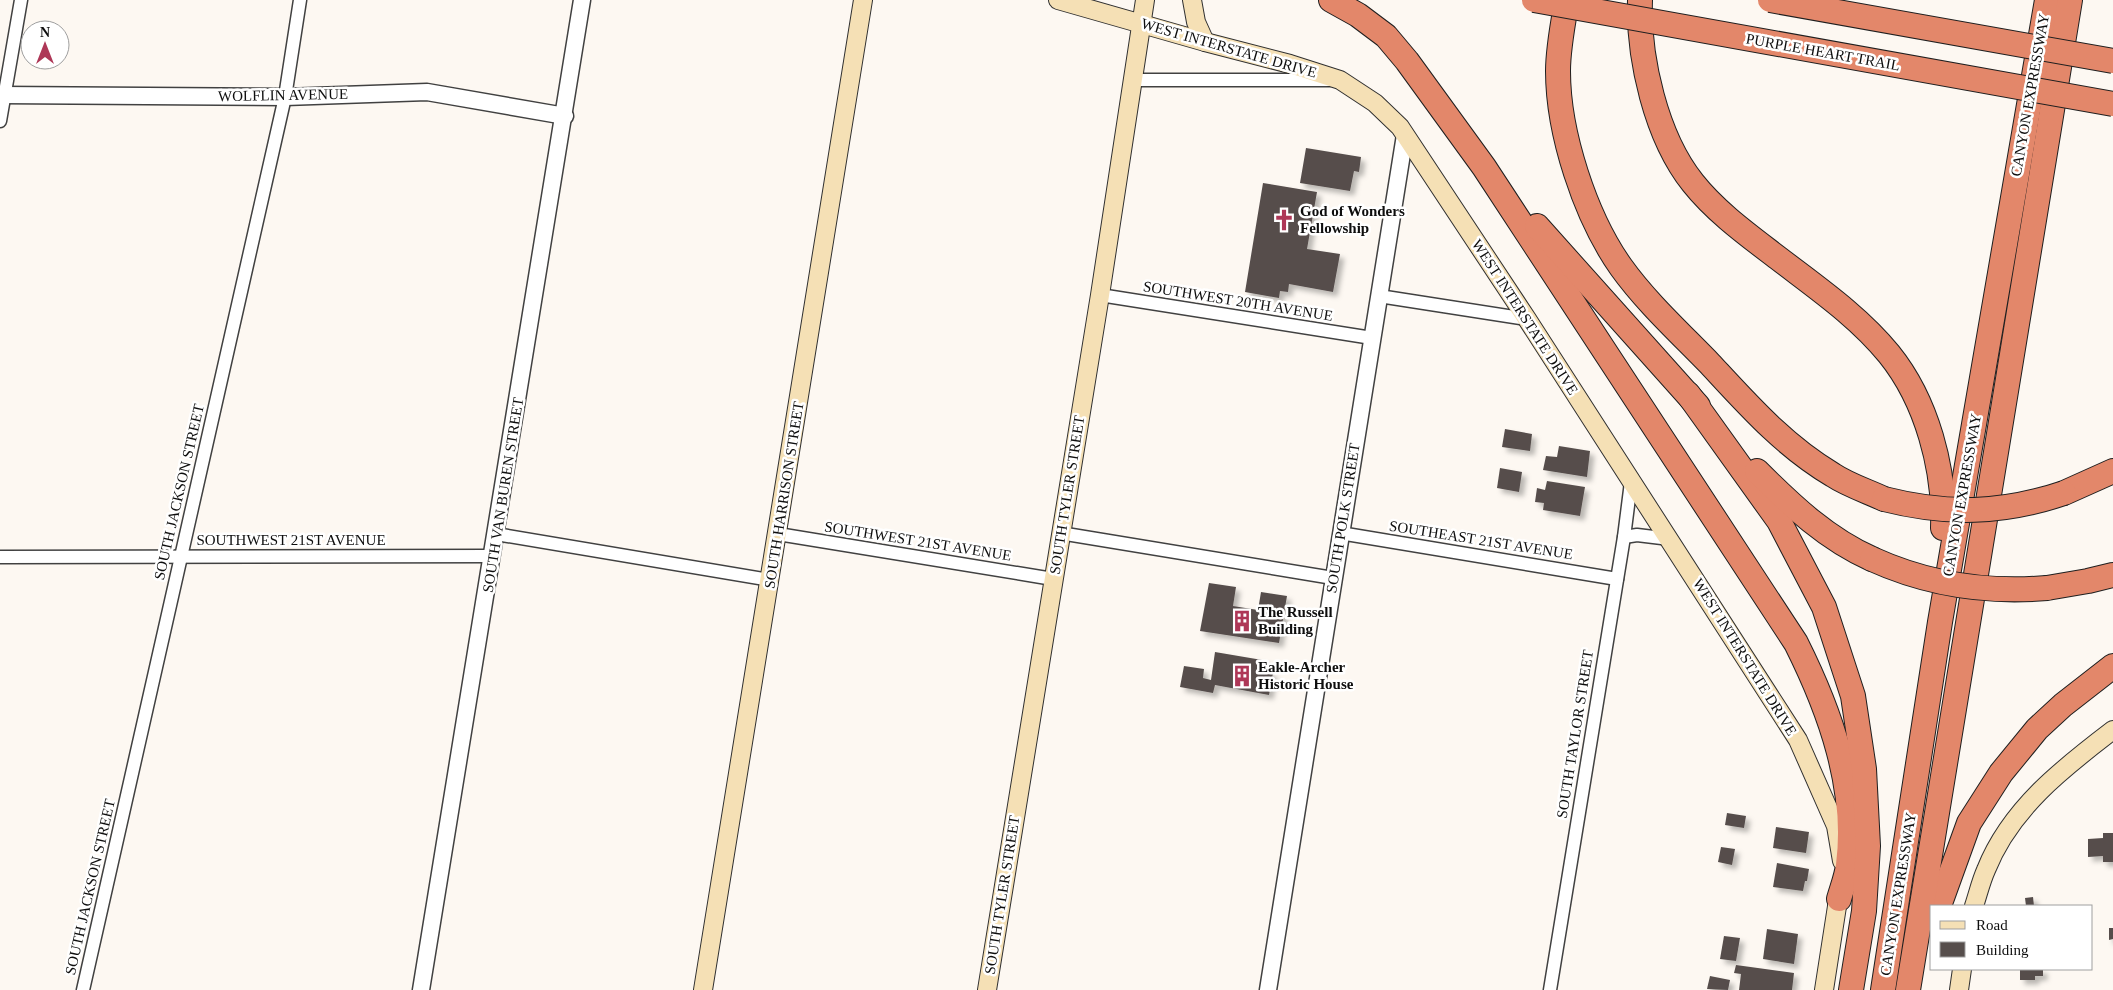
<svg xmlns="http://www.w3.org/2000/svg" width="2113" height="990" font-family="'Times New Roman',serif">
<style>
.building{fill:#564e4c;filter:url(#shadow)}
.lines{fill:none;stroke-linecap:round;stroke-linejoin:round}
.minor-casing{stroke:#414141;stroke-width:15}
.tertiary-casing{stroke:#414141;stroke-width:19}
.secondary-casing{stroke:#303030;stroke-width:20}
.motorway-casing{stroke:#1f1f1f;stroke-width:26}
.minor{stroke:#fff;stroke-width:12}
.tertiary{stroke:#fff;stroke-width:16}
.secondary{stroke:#f5e0b5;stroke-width:18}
.motorway{stroke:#e3876a;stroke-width:24}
.motorway-bridge-casing{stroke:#1f1f1f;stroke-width:26;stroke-linecap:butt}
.motorway-bridge{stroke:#e3876a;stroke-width:24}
.labels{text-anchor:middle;stroke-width:5;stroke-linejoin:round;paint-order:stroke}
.street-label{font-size:15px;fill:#0e0e0e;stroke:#fff}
.poi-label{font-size:15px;font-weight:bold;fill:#0e0e0e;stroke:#fff;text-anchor:start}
</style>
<defs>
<filter id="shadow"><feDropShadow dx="4.5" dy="4.5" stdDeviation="2.5" flood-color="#0004"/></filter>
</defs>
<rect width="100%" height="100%" fill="#fdf8f2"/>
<g class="building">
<path d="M 1306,148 L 1361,157 L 1359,172 L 1354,171 L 1350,191 L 1300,183 Z"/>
<path d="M 1263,183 L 1317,192 L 1307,249 L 1340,254 L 1333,292 L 1289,284 L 1288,292 L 1280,291 L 1279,298 L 1245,292 Z"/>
<path d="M 1505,429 L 1532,434 L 1530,451 L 1502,447 Z"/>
<path d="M 1559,446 L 1590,451 L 1587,477 L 1543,470 L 1546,456 L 1557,457 Z"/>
<path d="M 1500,468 L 1522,472 L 1519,492 L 1497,488 Z"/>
<path d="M 1547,481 L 1585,487 L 1580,516 L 1543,510 L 1544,503 L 1535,502 L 1537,488 L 1545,490 Z"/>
<path d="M 1209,583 L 1236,587 L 1233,606 L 1258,610 L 1261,592 L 1287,596 L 1279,643 L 1200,631 Z"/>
<path d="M 1215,652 L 1268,661 L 1266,671 L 1273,673 L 1269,695 L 1215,685 L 1213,693 L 1180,687 L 1184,666 L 1204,669 L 1203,678 L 1211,680 Z"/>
<path d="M 1727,813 L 1746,816 L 1744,828 L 1725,825 Z"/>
<path d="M 1776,827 L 1809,832 L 1806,853 L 1773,848 Z"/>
<path d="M 2103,833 L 2113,833 L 2113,862 L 2103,862 L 2103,856 L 2088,857 L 2088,839 L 2103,838 Z"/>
<path d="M 1721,847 L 1735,849 L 1732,865 L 1718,862 Z"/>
<path d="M 1777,863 L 1809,869 L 1807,881 L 1805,881 L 1803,891 L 1773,887 Z"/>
<path d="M 2033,897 L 2034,906 L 2026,906 L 2025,898 Z"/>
<path d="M 2109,928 L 2113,928 L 2113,939 L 2109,940 Z"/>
<path d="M 1767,929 L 1798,934 L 1794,964 L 1763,959 Z"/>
<path d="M 1724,936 L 1740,938 L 1736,961 L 1720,959 Z"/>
<path d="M 1736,965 L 1794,973 L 1792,990 L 1739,990 L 1741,974 L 1734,973 Z"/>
<path d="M 2020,969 L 2043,969 L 2043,976 L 2035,976 L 2035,980 L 2020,980 Z"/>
<path d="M 1710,976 L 1730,980 L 1728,990 L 1707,989 Z"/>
</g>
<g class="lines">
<g class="minor-casing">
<g id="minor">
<path d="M 1134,80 L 1329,80"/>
<path d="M 0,121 L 21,0"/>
<path d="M 1100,295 L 1372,338"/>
<path d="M 1379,296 L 1527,319"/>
<path d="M 1060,533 L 1333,578"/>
<path d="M 1340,533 L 1617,579"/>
<path d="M 496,534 L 770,580"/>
<path d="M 778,534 L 1053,579"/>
<path d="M 1624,537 L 1637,535 L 1670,539"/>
<path d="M 0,557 L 492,556"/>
<path d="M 83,990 L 285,97 L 300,0"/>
<path d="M 1550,990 L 1624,537 L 1631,482"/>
</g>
</g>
<g class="tertiary-casing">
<g id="tertiary">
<path d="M 0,95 L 285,97 L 427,92 L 565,116"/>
<path d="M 421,990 L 582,0"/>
<path d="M 1268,990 L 1405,135"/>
</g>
</g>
<g class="secondary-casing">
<g id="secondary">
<path d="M 1058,0 L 1205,42 L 1290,64 L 1340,80 L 1375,103 L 1400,127 L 1527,319 L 1798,740 L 1836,826 L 1842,861"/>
<path d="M 1192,0 L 1196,22 L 1205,42"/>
<path d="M 1974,906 C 1978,894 1981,881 1986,870 C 2010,809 2063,768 2113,730"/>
<path d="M 703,990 L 863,0"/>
<path d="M 987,990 L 1100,295 L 1145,0"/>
<path d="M 1824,990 L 1840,887"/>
<path d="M 1959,990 L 1962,969"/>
</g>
</g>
<g class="motorway-casing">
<g id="motorway">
<path d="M 1331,0 L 1358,15 L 1386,36 L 1407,61 L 1484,167 L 1796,643 C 1830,711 1858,788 1848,865 C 1847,876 1842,888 1839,899"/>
<path d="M 1567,0 C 1563,23 1558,48 1558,71 C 1558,133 1585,216 1621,267 C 1646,302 1680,333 1710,364 C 1748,405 1784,446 1833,475 C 1848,485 1867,491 1884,499"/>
<path d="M 1640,0 C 1638,58 1656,137 1693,183 C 1716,212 1748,235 1778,258 C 1817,288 1858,316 1889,354 C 1927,401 1945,469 1943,528"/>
<path d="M 1537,226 L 1698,406"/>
<path d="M 1688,394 L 1779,521 L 1824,607 L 1853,696 L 1864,769 L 1868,846 L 1864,911 L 1851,990"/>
<path d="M 1757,471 C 1792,506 1827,539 1872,559"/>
<path d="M 2064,493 L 2113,471"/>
<path d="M 2047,588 L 2088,581 L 2113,575"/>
<path d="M 1939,906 L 1969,823 L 2001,773 L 2037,729 L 2063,705 L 2113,666"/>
<path d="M 1883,990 L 1940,622 L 2047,0"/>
<path d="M 1908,990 L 2070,0"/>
</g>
</g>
<use href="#minor" class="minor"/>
<use href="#tertiary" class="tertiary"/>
<use href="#secondary" class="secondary"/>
<use href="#motorway" class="motorway"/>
<g class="motorway-bridge-casing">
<g id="motorway-bridge">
<path d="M 1534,0 L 2113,104"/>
<path d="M 1770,0 L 2113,61"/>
<path d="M 1884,499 C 1947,515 2002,514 2064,493"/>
<path d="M 1872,559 C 1927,584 1987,593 2047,588"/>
</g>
</g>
<use href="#motorway-bridge" class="motorway-bridge"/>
</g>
<defs>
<g id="church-bare" transform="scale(1.725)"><path d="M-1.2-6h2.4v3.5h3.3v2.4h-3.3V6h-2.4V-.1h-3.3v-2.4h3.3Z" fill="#ae3757" stroke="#fff" stroke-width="2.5" paint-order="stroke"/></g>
<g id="building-bare" transform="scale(1.725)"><path d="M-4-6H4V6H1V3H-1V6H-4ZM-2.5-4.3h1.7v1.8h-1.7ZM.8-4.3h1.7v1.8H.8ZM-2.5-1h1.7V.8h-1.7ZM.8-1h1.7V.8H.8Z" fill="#ae3757" stroke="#fff" stroke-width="2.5" paint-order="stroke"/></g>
</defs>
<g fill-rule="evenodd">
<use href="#church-bare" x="1284" y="220"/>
<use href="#building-bare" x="1242" y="621"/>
<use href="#building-bare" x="1242" y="676"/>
</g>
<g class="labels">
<g class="street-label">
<text transform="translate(1229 48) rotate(16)" y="5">WEST INTERSTATE DRIVE</text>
<text transform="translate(1823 52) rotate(10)" y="5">PURPLE HEART TRAIL</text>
<text transform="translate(283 95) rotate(-1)" y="5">WOLFLIN AVENUE</text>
<text transform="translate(2030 95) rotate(-80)" y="5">CANYON EXPRESSWAY</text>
<text transform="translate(1238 301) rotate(9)" y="5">SOUTHWEST 20TH AVENUE</text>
<text transform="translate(1525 317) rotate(57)" y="5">WEST INTERSTATE DRIVE</text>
<text transform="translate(179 492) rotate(-77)" y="5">SOUTH JACKSON STREET</text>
<text transform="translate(503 495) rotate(-81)" y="5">SOUTH VAN BUREN STREET</text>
<text transform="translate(784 495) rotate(-81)" y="5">SOUTH HARRISON STREET</text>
<text transform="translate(1067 495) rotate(-81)" y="5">SOUTH TYLER STREET</text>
<text transform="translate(1962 495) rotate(-80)" y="5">CANYON EXPRESSWAY</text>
<text transform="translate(1343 518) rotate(-81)" y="5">SOUTH POLK STREET</text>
<text x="291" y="545">SOUTHWEST 21ST AVENUE</text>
<text transform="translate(1481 540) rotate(9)" y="5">SOUTHEAST 21ST AVENUE</text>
<text transform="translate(918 541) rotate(9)" y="5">SOUTHWEST 21ST AVENUE</text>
<text transform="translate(1745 657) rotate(58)" y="5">WEST INTERSTATE DRIVE</text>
<text transform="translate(1575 734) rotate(-81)" y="5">SOUTH TAYLOR STREET</text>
<text transform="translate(90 887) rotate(-77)" y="5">SOUTH JACKSON STREET</text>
<text transform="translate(1898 894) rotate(-81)" y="5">CANYON EXPRESSWAY</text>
<text transform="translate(1002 895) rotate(-81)" y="5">SOUTH TYLER STREET</text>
</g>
<g class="poi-label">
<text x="1300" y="216">God of Wonders<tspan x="1300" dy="17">Fellowship</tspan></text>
<text x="1258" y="617">The Russell<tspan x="1258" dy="17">Building</tspan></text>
<text x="1258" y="672">Eakle-Archer<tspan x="1258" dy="17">Historic House</tspan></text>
</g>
</g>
<rect x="1930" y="905" width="162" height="65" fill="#ffffff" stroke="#9f9f9f"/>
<rect x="1940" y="921" width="25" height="8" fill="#f5e0b5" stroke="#9f9f9f"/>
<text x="1976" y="930" font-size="15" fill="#0e0e0e">Road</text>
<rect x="1940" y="942" width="25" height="15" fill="#564e4c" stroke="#9f9f9f"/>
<text x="1976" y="955" font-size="15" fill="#0e0e0e">Building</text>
<g transform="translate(45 45)"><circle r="24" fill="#ffffff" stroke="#9f9f9f"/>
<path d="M0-4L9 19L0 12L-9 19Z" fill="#ae3757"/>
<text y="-8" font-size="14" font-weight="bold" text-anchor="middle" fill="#0e0e0e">N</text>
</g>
</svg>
